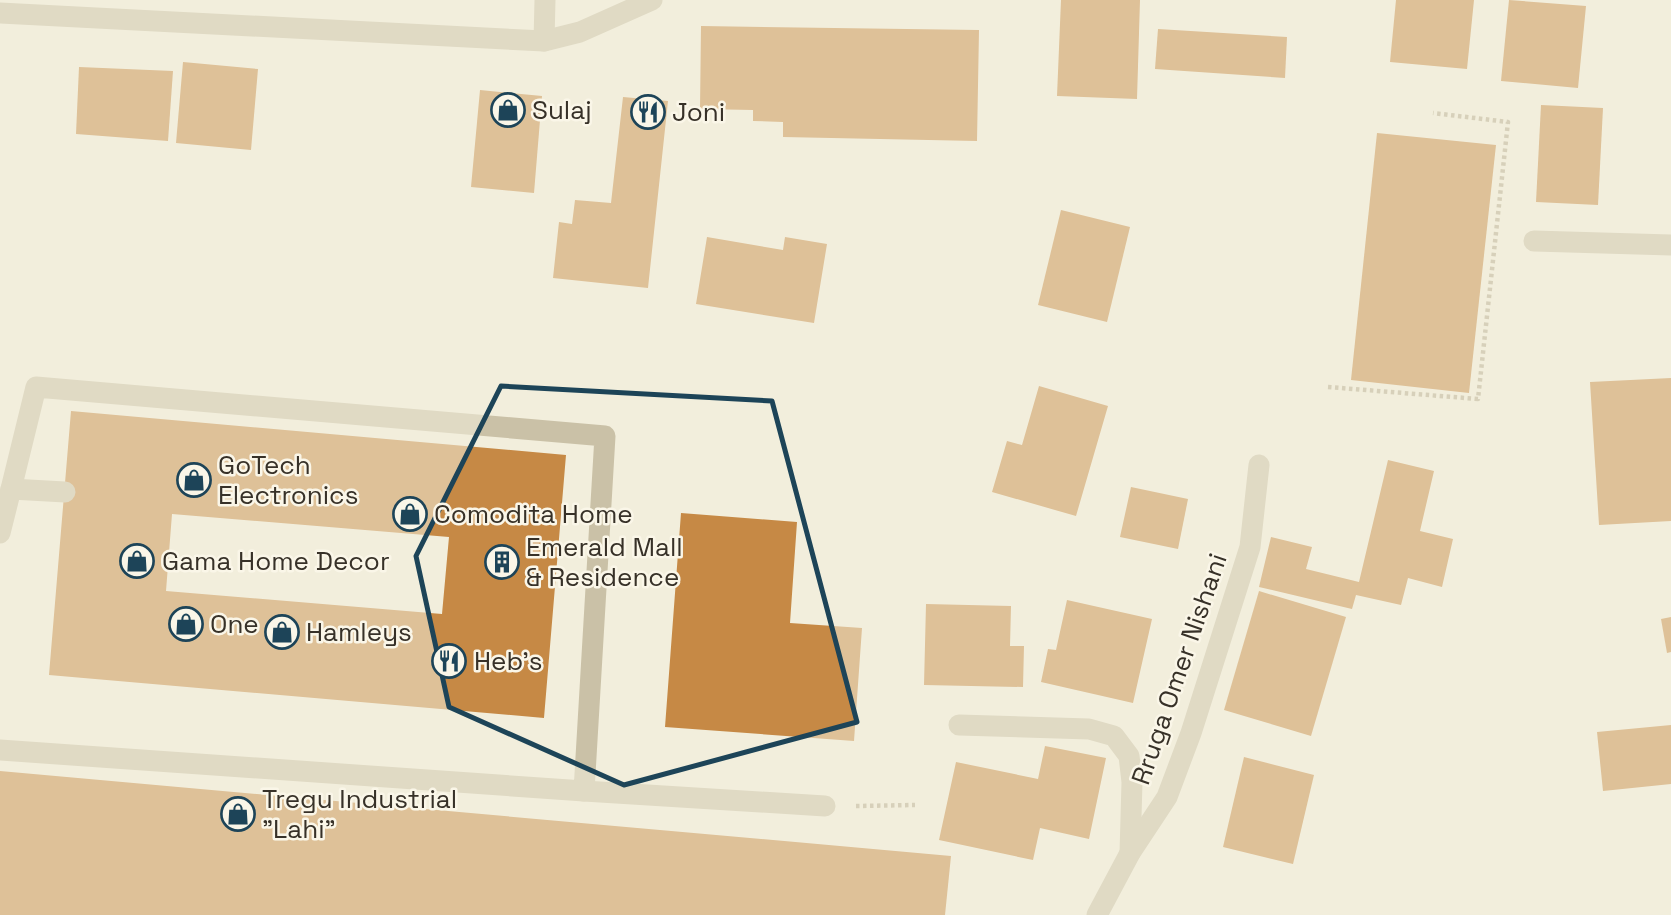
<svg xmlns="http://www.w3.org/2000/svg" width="1671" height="915" font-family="'Space Grotesk',sans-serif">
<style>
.building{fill:#c68945;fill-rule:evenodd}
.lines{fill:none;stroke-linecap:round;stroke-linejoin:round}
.path{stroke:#b6ac91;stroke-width:4.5;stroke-dasharray:3.5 3.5;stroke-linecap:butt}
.lane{stroke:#cac1a7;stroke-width:21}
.street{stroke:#cac1a7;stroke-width:21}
.marked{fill:none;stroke:#1d4458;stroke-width:5;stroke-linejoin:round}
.labels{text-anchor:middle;stroke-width:5;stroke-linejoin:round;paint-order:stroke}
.poi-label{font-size:26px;fill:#373128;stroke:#faf6e8;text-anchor:start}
.street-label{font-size:26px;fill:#373128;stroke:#faf6e8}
</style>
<rect width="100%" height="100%" fill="#f2eedc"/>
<g class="building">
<path d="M 1061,0 L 1140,0 L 1137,99 L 1057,96 Z"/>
<path d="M 1396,0 L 1474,0 L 1467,69 L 1390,62 Z"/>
<path d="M 1509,0 L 1586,6 L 1578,88 L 1501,81 Z"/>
<path d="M 701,26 L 979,30 L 977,141 L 783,137 L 783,122 L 753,121 L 753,110 L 700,109 Z"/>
<path d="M 1158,29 L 1287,37 L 1285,78 L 1155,69 Z"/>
<path d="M 183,62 L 258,69 L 251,150 L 176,143 Z"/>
<path d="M 79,67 L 173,71 L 168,141 L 76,134 Z"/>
<path d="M 480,90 L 542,96 L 534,193 L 471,187 Z"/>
<path d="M 623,97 L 668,101 L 648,288 L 553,278 L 559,222 L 572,224 L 575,200 L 611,203 Z"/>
<path d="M 1541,105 L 1603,108 L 1598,205 L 1536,202 Z"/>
<path d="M 1377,133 L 1496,145 L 1469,393 L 1351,380 Z"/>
<path d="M 1061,210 L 1130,227 L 1107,322 L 1038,305 Z"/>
<path d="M 707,237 L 783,250 L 785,237 L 827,244 L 814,323 L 696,304 Z"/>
<path d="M 1671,378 L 1671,521 L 1599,525 L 1590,382 Z"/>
<path d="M 1039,386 L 1108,406 L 1076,516 L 992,492 L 1007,441 L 1022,445 Z"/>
<path d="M 71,411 L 566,455 L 544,718 L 49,675 ZM 172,514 L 449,537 L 442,614 L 166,591 Z"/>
<path d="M 1388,460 L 1434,471 L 1420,531 L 1453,539 L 1442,587 L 1408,578 L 1401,605 L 1356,595 L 1352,609 L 1259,587 L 1271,537 L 1312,547 L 1306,569 L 1359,582 Z"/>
<path d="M 1131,487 L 1188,499 L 1178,549 L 1120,537 Z"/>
<path d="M 681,513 L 797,522 L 790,623 L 862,628 L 854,741 L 665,727 Z"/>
<path d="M 1259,591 L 1346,617 L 1311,736 L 1224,710 Z"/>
<path d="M 1067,600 L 1152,619 L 1133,703 L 1041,682 L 1048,649 L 1056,650 Z"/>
<path d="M 926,604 L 1011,606 L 1010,646 L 1024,646 L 1023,687 L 924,685 Z"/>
<path d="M 1671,617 L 1671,652 L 1667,653 L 1661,619 Z"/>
<path d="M 1671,725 L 1671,784 L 1603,791 L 1597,732 Z"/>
<path d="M 1045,746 L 1106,758 L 1089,839 L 1040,828 L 1033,860 L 939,840 L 956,762 L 1038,779 Z"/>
<path d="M 1244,757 L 1314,775 L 1293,864 L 1223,847 Z"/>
<path d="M 0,771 L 951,856 L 945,915 L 0,915 Z"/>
</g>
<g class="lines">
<g class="path">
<path d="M 1328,387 L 1478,399 L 1508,122 L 1433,113"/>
<path d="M 856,806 L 915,805"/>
</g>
<g class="lane">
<path d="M 1534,241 L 1671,245"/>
<path d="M 0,533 L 11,489 L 65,492"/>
<path d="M 959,725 L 1089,729 L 1114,736 L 1129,756 L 1132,782 L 1130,853"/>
<path d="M 0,750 L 584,791 L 605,436 L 36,387 L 11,489"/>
<path d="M 584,791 L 825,806"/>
</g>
<g class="street">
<path d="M 0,13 L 544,41 L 580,32 L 652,0"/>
<path d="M 544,41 L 545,0"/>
<path d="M 1097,915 L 1130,853 L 1167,797 L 1191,733 L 1250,547 L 1259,465"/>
</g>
</g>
<path d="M0 0H1671V915H0ZM 501,386 L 772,401 L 857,722 L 624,785 L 449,707 L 416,556 Z" fill="#f2eedc" fill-opacity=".55" fill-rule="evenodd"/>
<path class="marked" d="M 501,386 L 772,401 L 857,722 L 624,785 L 449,707 L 416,556 Z"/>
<defs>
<g id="shop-ring" transform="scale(1.75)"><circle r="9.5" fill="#faf6e8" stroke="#1d4458" stroke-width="1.5"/><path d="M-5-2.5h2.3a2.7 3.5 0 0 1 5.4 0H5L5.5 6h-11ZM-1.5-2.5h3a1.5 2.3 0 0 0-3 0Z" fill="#1d4458"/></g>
<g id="restaurant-ring" transform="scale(1.75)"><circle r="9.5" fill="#faf6e8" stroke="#1d4458" stroke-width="1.5"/><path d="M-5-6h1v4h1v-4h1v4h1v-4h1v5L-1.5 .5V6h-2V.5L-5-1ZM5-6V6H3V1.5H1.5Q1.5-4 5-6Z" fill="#1d4458"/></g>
<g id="building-ring" transform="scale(1.75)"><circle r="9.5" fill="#faf6e8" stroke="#1d4458" stroke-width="1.5"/><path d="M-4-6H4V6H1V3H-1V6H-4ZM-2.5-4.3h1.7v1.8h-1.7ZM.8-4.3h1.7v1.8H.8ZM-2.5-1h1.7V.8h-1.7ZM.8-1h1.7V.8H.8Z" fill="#1d4458"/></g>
</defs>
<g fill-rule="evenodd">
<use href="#shop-ring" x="508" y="110"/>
<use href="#restaurant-ring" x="648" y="112"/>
<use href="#shop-ring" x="194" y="480"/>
<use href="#shop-ring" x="410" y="514"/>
<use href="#shop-ring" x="137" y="561"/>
<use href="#building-ring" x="502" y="562"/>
<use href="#shop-ring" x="186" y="624"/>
<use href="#shop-ring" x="282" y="632"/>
<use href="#restaurant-ring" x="449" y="661"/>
<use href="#shop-ring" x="238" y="814"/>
</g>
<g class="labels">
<g class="poi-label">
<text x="532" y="119">Sulaj</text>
<text x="672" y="121">Joni</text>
<text x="218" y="474">GoTech<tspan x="218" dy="30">Electronics</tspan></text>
<text x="434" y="523">Comodita Home</text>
<text x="526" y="556">Emerald Mall<tspan x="526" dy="30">&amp; Residence</tspan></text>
<text x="162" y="570">Gama Home Decor</text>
<text x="210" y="633">One</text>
<text x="306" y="641">Hamleys</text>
<text x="474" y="670">Heb's</text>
<text x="262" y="808">Tregu Industrial<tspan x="262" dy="30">"Lahi"</tspan></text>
</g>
<g class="street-label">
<text transform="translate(1179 669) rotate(-71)" y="9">Rruga Omer Nishani</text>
</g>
</g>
</svg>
